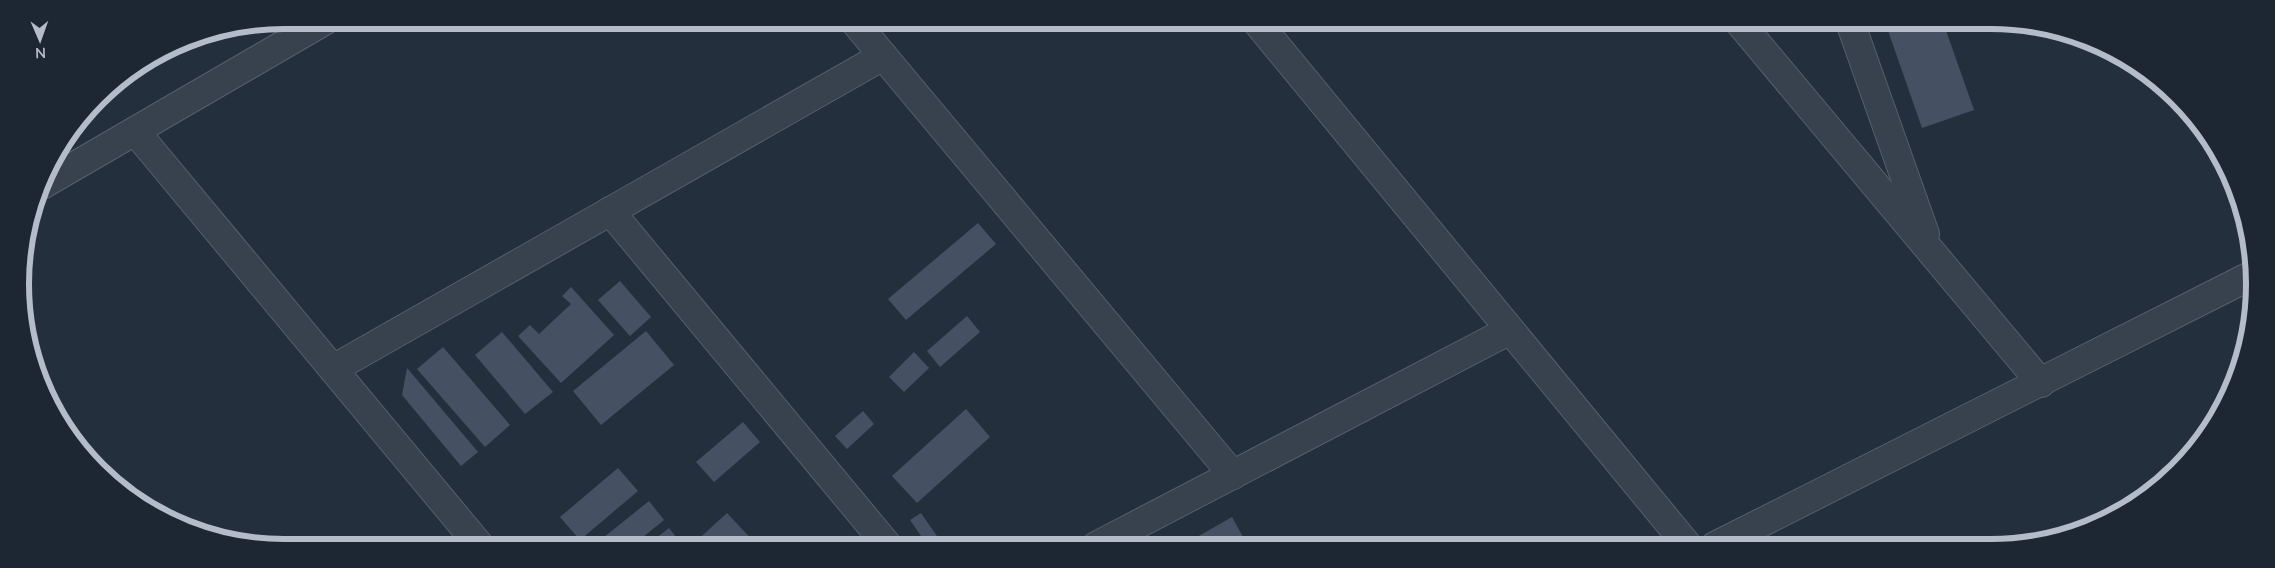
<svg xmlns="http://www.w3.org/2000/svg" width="2275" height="568" font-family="Lato,sans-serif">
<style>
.building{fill:#455162}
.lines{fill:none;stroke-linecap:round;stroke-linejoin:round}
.minor-casing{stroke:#565f6c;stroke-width:30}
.minor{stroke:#38414e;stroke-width:28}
.rim{fill:none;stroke:#b4bcc9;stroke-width:6}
</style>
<rect width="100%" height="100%" fill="#242f3e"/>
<g class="building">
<path d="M 1885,22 L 1943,22 L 1974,110 L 1922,128 Z"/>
<path d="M 978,223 L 996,244 L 906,320 L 888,299 Z"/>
<path d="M 620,281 L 651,317 L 630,336 L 598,300 Z"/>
<path d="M 571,287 L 614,335 L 561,383 L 518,336 L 530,325 L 539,334 L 571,304 L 562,296 Z"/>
<path d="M 967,316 L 980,332 L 940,367 L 927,351 Z"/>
<path d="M 646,331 L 674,365 L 601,425 L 573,391 Z"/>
<path d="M 502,332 L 553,392 L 525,414 L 475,355 Z"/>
<path d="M 443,347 L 510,425 L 485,447 L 417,369 Z"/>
<path d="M 914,352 L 929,368 L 904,392 L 889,377 Z"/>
<path d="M 407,368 L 478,452 L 461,466 L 402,395 Z"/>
<path d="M 966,409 L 990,437 L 917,503 L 892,476 Z"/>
<path d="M 863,411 L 874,424 L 847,449 L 835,436 Z"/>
<path d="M 743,422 L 760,442 L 714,482 L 696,462 Z"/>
<path d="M 618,468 L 638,491 L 580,540 L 560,517 Z"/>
<path d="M 649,501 L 664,520 L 632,546 L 593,546 Z"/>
<path d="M 727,513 L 758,546 L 694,546 L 693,544 Z"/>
<path d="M 921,513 L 941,542 L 936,546 L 928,546 L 910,520 Z"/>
<path d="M 1232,517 L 1248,546 L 1203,546 L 1197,537 Z"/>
<path d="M 669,528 L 683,546 L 646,546 Z"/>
</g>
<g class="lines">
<g class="minor-casing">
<g id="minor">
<path d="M 854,21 L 1233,475"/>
<path d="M 1256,21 L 1688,546"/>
<path d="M 1739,22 L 2041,383"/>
<path d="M 1850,22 L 1925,234"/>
<path d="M 135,131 L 480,546"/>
<path d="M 42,185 L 326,20"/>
<path d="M 610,211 L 888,546"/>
<path d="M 333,369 L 883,56"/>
<path d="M 1096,546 L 1510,330"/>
<path d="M 1715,546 L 2250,276"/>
</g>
</g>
<use href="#minor" class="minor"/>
</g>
<path d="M0 0H2275V568H0ZM284 29H1991A255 255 0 0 1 2246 284V284A255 255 0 0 1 1991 539H284A255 255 0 0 1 29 284V284A255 255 0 0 1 284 29Z" fill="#1d2633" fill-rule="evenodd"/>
<path class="rim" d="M284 29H1991A255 255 0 0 1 2246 284V284A255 255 0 0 1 1991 539H284A255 255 0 0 1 29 284V284A255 255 0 0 1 284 29Z"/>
<g transform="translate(40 40) rotate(178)" stroke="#1d2633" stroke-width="4" paint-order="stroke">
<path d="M0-4L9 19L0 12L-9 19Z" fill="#b4bcc9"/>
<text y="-8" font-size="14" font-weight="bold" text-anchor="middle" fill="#b4bcc9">N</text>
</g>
</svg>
